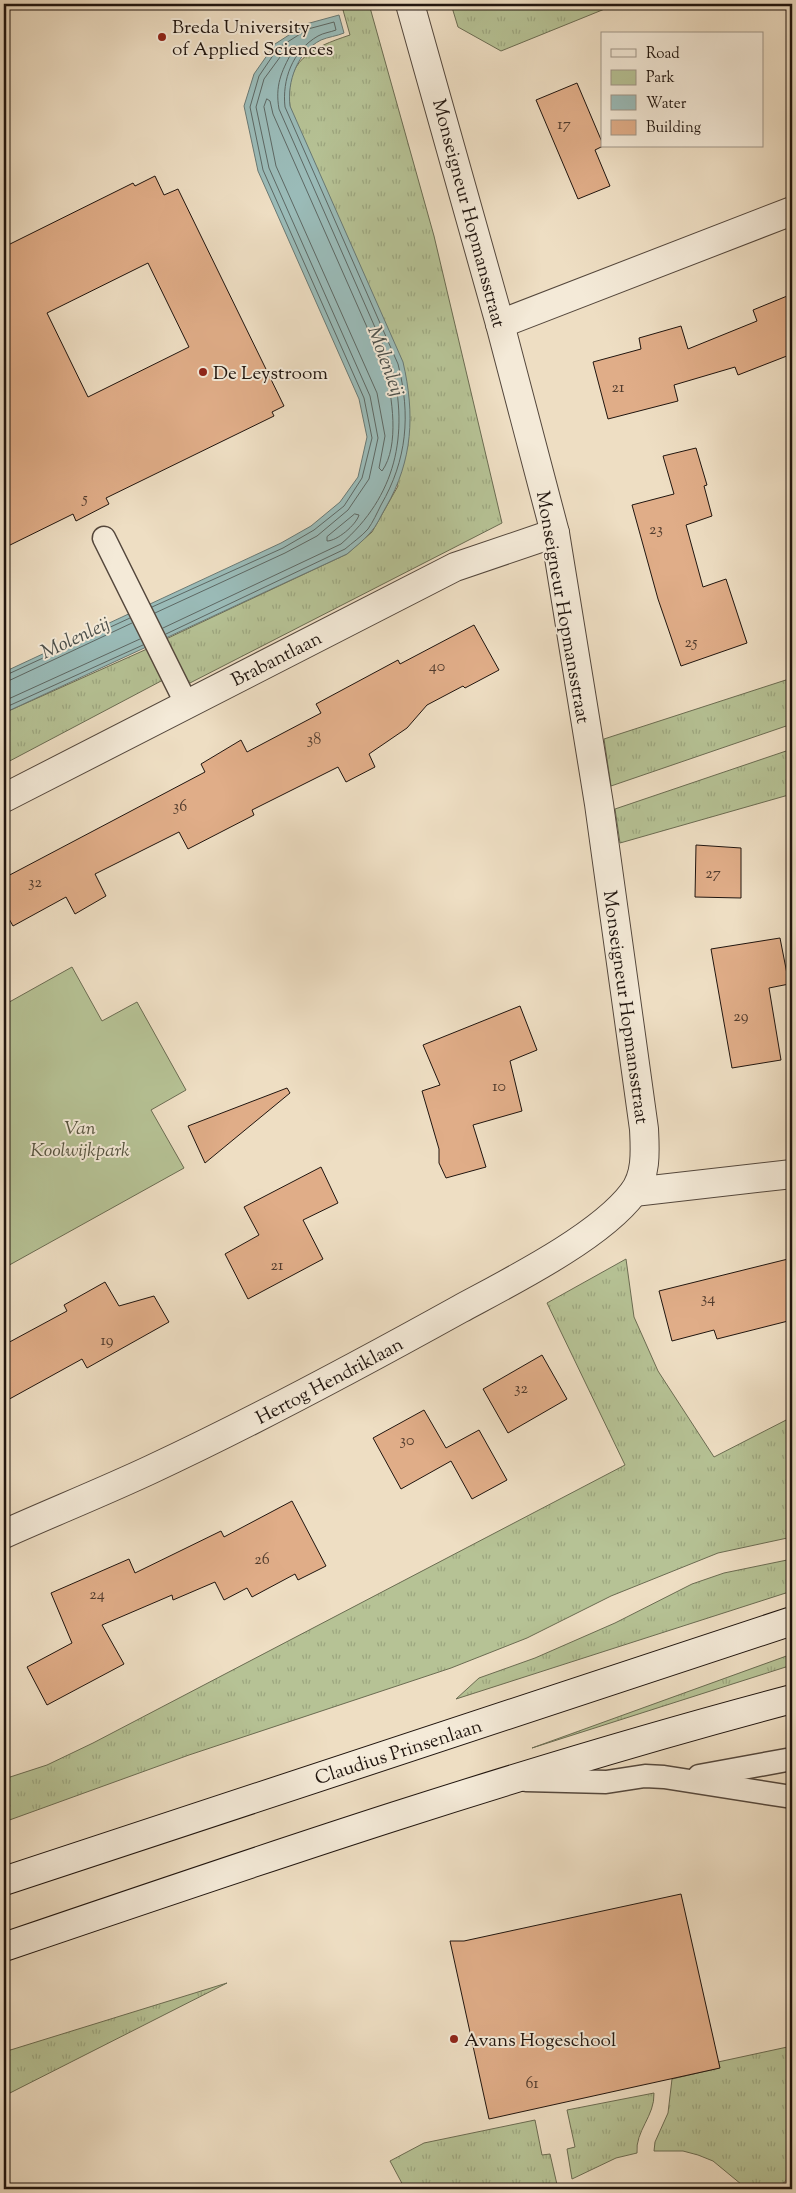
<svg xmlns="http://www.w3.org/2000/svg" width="796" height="2193" font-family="'Sorts Mill Goudy',serif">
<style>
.grass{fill:url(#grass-tufts);stroke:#6b6c52}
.green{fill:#b6c295;stroke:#6b6c52}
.water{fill:#9abbb8;stroke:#697974}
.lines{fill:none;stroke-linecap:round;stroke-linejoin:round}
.shore{stroke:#5d6864;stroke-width:1}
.building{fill:#e0ad88;stroke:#20150f;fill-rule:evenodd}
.service-casing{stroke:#54473c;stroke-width:25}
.minor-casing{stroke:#54473c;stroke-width:30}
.secondary-casing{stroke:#20150f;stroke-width:30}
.service{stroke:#f4ead8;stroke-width:22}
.minor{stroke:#f4ead8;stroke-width:28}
.secondary{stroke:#f4ead8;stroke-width:28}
.poi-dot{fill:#8f2418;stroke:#f4ead8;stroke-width:2}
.labels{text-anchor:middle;stroke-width:4;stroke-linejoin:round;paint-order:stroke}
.number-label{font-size:16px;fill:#503b2d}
.poi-label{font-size:19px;fill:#20150f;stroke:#f4ead8;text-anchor:start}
.street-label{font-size:19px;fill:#20150f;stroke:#f4ead8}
.park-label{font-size:19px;font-style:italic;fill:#54523e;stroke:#f4ead8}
.water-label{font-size:20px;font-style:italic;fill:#4b4f4a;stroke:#f4ead8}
</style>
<defs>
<pattern id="grass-tufts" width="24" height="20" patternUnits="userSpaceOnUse" patternTransform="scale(1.25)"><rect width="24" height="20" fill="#b6c295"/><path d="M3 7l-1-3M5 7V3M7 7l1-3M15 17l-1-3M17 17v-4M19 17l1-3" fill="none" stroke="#9ca67f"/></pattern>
</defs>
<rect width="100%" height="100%" fill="#eedec3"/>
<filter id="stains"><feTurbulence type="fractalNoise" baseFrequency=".004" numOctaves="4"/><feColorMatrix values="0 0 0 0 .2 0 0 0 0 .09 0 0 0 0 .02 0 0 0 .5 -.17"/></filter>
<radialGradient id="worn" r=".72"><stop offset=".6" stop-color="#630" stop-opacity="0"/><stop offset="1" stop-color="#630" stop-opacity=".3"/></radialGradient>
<g class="grass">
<path d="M 352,4 L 369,4 L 434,236 L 502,523 L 188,684 L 166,639 L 347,554 L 372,532 L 398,486 L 290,107 C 284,60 311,48 350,35 L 343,10 Z"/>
<path d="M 451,4 L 617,4 L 501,51 L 458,27 Z"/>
<path d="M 147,649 L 163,680 L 4,764 L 4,713 Z"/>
<path d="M 792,678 L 792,724 L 611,786 L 604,739 Z"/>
<path d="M 792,749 L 792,794 L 620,843 L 615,809 Z"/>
<path d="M 626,1259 L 634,1317 L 658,1371 L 714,1457 L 792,1417 L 792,1537 L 718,1553 L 611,1596 L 527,1638 L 451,1668 L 189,1755 L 4,1822 L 4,1779 L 47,1765 L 93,1743 L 625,1465 L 547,1303 Z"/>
<path d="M 792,1559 L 792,1591 L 456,1699 L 479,1678 L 535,1658 L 615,1623 L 692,1584 L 724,1573 Z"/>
<path d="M 792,1654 L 792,1665 L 532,1748 Z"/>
<path d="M 227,1983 L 4,2096 L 4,2052 Z"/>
<path d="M 792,2046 L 792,2174 L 778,2189 L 747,2189 L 713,2161 L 698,2155 L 683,2151 L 654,2151 L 655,2142 L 668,2113 L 672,2079 L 719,2068 L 718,2062 Z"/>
<path d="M 654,2093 C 655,2116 635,2131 637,2153 L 616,2158 L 572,2179 L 567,2149 L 575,2147 L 567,2110 Z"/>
<path d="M 535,2120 L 542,2155 L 550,2154 L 558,2189 L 405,2189 L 390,2161 L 424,2143 Z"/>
</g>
<path class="green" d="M 72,967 L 102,1021 L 137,1002 L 186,1090 L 151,1110 L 184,1168 L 4,1268 L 4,1005 Z"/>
<path class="water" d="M 339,15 L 344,33 C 337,36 328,37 321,40 C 297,52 287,82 290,106 L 403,362 C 415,414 413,460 386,507 C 381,515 377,526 370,533 C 363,541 355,547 347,554 L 4,713 L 4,672 L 281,543 L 311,526 L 340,502 L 358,477 L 367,437 L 359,399 L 258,171 L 244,106 L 254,74 L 275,44 L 306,24 Z"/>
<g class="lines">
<g class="shore">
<path d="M 267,99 L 270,101 L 273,114 L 385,368 C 392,396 400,446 382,471 L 379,468 L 385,436 L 377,393 L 276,166 L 264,107 Z"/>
<path d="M 355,514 L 359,515 C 356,525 337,541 327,541 L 327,537 Z"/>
<path d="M 152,607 L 283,548 L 314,530 L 344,506 L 362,478 L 372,438 L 364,398 L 263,170 L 250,107 L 259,76 L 278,48 L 308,29 L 334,22 L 336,30 C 331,32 323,33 318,36 C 292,51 282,80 285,107 L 398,364 C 411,415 407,460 381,505 C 377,513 373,522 368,529 C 362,536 352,543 345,549 L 166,634"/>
<path d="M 155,613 L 285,553 L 317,536 L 348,510 L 369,479 L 378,438 L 370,396 L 269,168 L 256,107 L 264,79 L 283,53 L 291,49 L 292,52 C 281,72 275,86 279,109 L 392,366 C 409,435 396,496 341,544 L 163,628"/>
<path d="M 4,676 L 130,618"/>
<path d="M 4,683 L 132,623"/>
<path d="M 4,701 L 140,639"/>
<path d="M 4,708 L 143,645"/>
</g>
</g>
<g class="building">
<path d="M 577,83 L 602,142 L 603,146 L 595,150 L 610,186 L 578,199 L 536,100 Z"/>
<path d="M 155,176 L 164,195 L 178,189 L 284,406 L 272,412 L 274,416 L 106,498 L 109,504 L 76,521 L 73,514 L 4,548 L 4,247 L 133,183 L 135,186 ZM 148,263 L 189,347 L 88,397 L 47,313 Z"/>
<path d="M 792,294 L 792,354 L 738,375 L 735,367 L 674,385 L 678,401 L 608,419 L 593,362 L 641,349 L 639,338 L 681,326 L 688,349 L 757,321 L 753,310 Z"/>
<path d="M 696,448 L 707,485 L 704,486 L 712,516 L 686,525 L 703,587 L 726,579 L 747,643 L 681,666 L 658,599 L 632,505 L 674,494 L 663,456 Z"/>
<path d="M 474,625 L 499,670 L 465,688 L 463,686 L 427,705 L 407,728 L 369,754 L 375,767 L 346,782 L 338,767 L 252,810 L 254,815 L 188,849 L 179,832 L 95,874 L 106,896 L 75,914 L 66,897 L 13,926 L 4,910 L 4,878 L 205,772 L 201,764 L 241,740 L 247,752 L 321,713 L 316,704 L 398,660 L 400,664 Z"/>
<path d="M 696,845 L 741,848 L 741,898 L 695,897 Z"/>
<path d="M 780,938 L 789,984 L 769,988 L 781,1060 L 732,1068 L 711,949 Z"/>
<path d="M 520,1006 L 537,1050 L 510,1061 L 522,1111 L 473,1125 L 486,1167 L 446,1178 L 439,1163 L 439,1149 L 422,1091 L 440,1085 L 423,1045 Z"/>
<path d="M 287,1088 L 290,1093 L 205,1163 L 188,1126 Z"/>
<path d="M 321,1167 L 338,1203 L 303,1220 L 323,1259 L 248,1299 L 225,1254 L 259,1235 L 244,1207 Z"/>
<path d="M 792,1258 L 792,1320 L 717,1339 L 714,1330 L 672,1341 L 659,1291 Z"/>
<path d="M 105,1282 L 119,1306 L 154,1296 L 169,1322 L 87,1368 L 82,1359 L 4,1402 L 4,1345 L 67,1311 L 64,1305 Z"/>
<path d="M 542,1355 L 567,1399 L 508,1433 L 483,1389 Z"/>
<path d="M 424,1410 L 446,1448 L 479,1430 L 507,1480 L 472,1499 L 451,1461 L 401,1489 L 373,1438 Z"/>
<path d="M 292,1501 L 326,1566 L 298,1580 L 295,1574 L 252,1597 L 247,1588 L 224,1600 L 215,1582 L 173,1600 L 172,1595 L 102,1625 L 124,1664 L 47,1705 L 27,1667 L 72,1643 L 51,1593 L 129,1559 L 135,1573 L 221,1531 L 224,1537 Z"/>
<path d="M 681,1894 L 720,2068 L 489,2119 L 450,1941 L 464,1941 Z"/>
</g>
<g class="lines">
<g class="service-casing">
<g id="service">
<path d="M 104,538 L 186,703"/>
<path d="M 699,1776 L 792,1759"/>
<path d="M 526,1780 L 606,1782 L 645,1776 L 664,1777 L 792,1797"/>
</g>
</g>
<g class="minor-casing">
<g id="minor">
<path d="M 500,324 L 792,211"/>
<path d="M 4,798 L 455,567 L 555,533"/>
<path d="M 634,1192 L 792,1174"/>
<path d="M 4,1534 C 53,1512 103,1492 152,1469 C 257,1420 359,1365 460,1309 C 510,1282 600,1237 633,1193 C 647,1175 645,1150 644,1129 L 599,804 L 555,533 L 500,324 L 410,4"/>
</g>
</g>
<g class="secondary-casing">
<g id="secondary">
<path d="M 4,1881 L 792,1621"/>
<path d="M 4,1947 C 265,1858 526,1769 792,1699"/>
</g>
</g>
<use href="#service" class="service"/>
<use href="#minor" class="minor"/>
<use href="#secondary" class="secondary"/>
</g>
<g class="poi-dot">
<circle cx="162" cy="37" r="5"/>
<circle cx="203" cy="372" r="5"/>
<circle cx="454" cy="2039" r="5"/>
</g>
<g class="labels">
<g class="number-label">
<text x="564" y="129">17</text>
<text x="618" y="392">21</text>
<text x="85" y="503">5</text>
<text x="656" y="534">23</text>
<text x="691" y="647">25</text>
<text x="437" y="671">40</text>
<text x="314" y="744">38</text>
<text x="180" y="811">36</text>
<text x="713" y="878">27</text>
<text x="35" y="887">32</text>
<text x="741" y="1021">29</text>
<text x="499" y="1091">10</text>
<text x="277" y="1270">21</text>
<text x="708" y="1303">34</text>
<text x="107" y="1345">19</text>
<text x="521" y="1393">32</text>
<text x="407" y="1445">30</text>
<text x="262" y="1564">26</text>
<text x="97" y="1599">24</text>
<text x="532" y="2088">61</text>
</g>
<g class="poi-label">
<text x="172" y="33">Breda University<tspan x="172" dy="22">of Applied Sciences</tspan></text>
<text x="213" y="379">De Leystroom</text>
<text x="464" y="2046">Avans Hogeschool</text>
</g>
<g class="street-label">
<text transform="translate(470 213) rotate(75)" y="7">Monseigneur Hopmansstraat</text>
<text transform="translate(564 607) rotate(80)" y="7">Monseigneur Hopmansstraat</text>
<text transform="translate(276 658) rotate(-27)" y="7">Brabantlaan</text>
<text transform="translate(627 1007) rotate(82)" y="7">Monseigneur Hopmansstraat</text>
<text transform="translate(329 1380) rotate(-28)" y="7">Hertog Hendriklaan</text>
<text transform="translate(398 1751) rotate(-18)" y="7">Claudius Prinsenlaan</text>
</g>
<g class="park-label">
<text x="80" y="1134">Van<tspan x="80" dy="22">Koolwijkpark</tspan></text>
</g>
<g class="water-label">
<text transform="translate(387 361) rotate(70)" y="7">Molenleij</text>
<text transform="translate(75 637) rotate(-25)" y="7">Molenleij</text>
</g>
</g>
<rect width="796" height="2193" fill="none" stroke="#eedec3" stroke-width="20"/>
<rect x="5" y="5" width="786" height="2183" fill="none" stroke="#20150f" stroke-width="2.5"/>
<rect x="10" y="10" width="776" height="2173" fill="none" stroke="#20150f"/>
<rect x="601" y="32" width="162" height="115" fill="#f4ead8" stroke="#9f9588"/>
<rect x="611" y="49" width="25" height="8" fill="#f4ead8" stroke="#9f9588"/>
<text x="646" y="58" font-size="15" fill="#20150f">Road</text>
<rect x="611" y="70" width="25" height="15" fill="#b6c295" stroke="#9f9588"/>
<text x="646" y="82" font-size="15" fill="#20150f">Park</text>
<rect x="611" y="95" width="25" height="15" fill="#9abbb8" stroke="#9f9588"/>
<text x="646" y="108" font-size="15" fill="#20150f">Water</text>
<rect x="611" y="120" width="25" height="15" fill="#e0ad88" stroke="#9f9588"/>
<text x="646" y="132" font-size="15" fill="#20150f">Building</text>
<rect width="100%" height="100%" filter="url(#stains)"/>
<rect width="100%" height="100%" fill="url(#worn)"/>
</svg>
